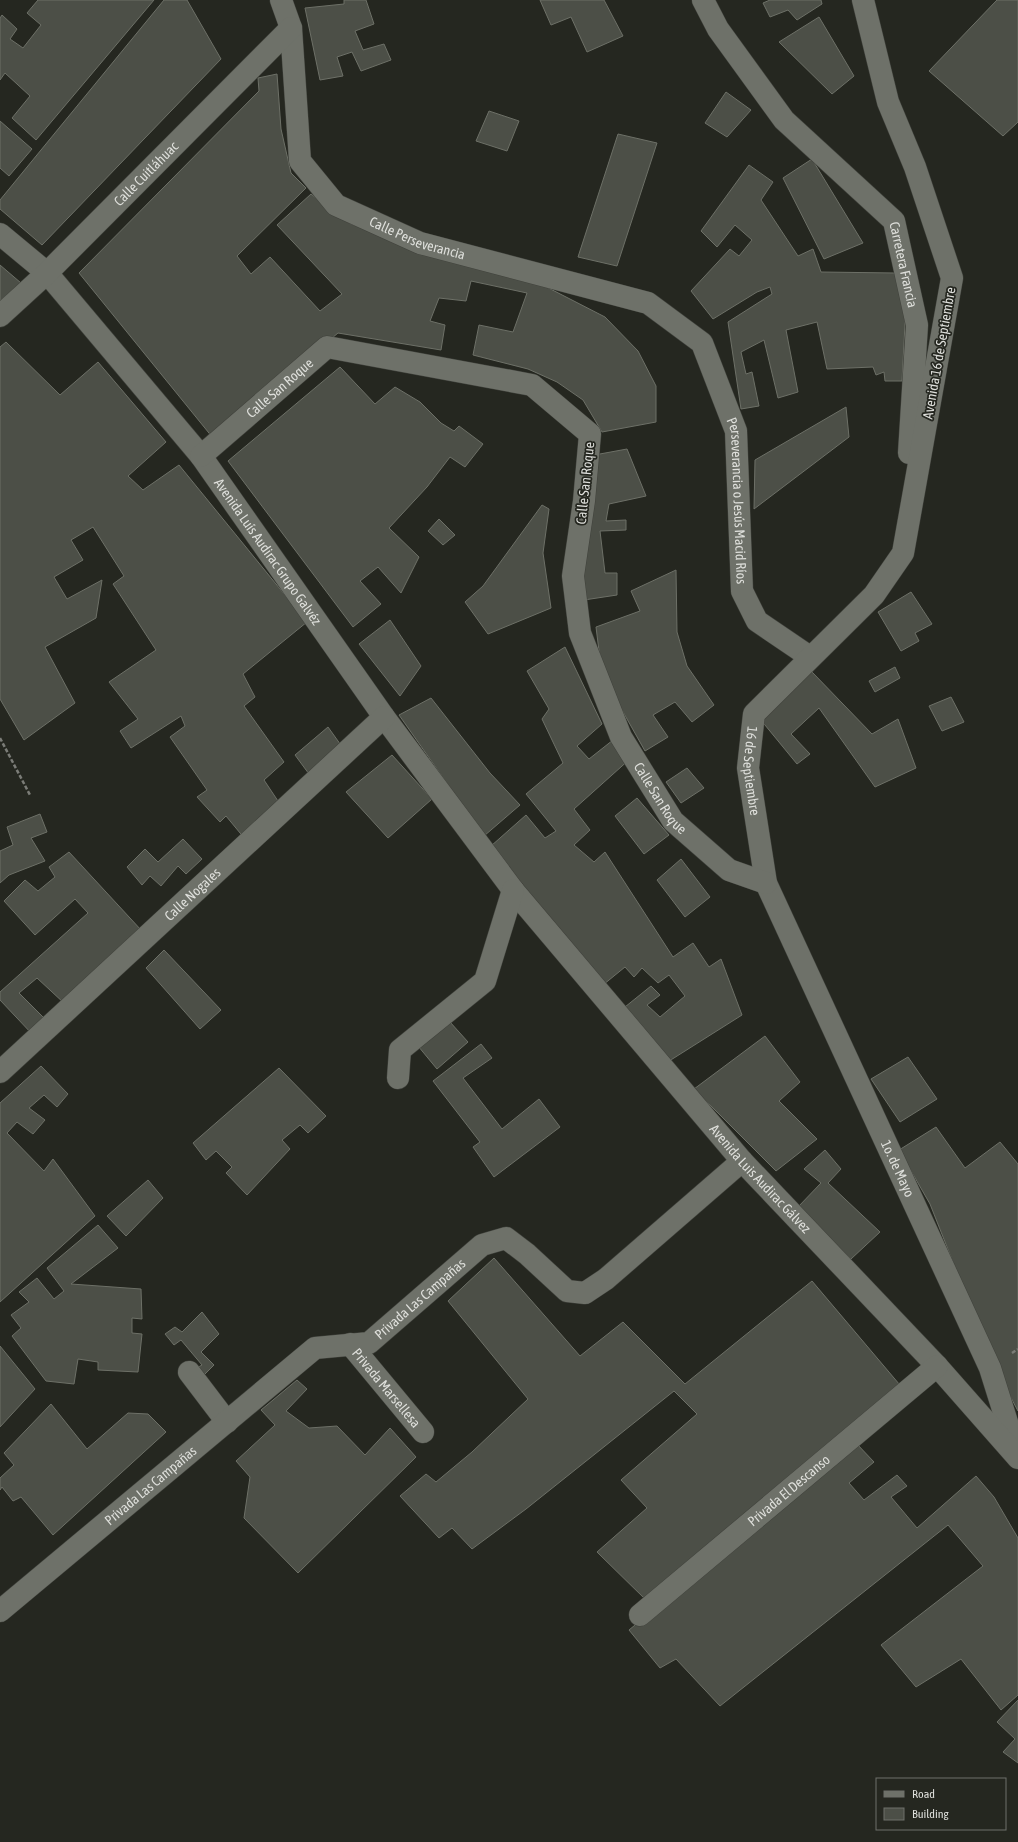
<svg xmlns="http://www.w3.org/2000/svg" width="1018" height="1842" font-family="'Asap Condensed',sans-serif">
<style>
.building{fill:#4c4f47;stroke:#6d7067}
.lines{fill:none;stroke-linecap:round;stroke-linejoin:round}
.minor-casing{stroke:#40423c;stroke-width:23}
.path{stroke:#7b7c77;stroke-width:2.5;stroke-dasharray:4 2;stroke-linecap:butt}
.minor{stroke:#6e7169;stroke-width:22}
.labels{text-anchor:middle;stroke-width:3.5;stroke-linejoin:round;paint-order:stroke}
.street-label{font-size:14px;fill:#dedfdb;stroke:#252720}
</style>
<rect width="100%" height="100%" fill="#252720"/>
<g class="building">
<path d="M 38,0 L 154,0 L 36,140 L 12,118 L 30,96 L 5,73 L 0,80 L 0,18 L 2,15 L 17,29 L 10,39 L 23,48 L 41,25 L 27,13 Z"/>
<path d="M 164,0 L 187,0 L 221,59 L 42,245 L 0,209 L 0,200 Z"/>
<path d="M 344,0 L 366,0 L 374,24 L 355,31 L 363,50 L 384,44 L 391,60 L 361,71 L 352,52 L 337,57 L 343,76 L 320,80 L 305,8 L 344,4 Z"/>
<path d="M 540,0 L 604,0 L 623,36 L 587,52 L 571,17 L 551,25 Z"/>
<path d="M 770,0 L 821,0 L 822,4 L 797,20 L 788,10 L 770,17 L 763,3 Z"/>
<path d="M 997,0 L 1018,0 L 1018,122 L 1003,136 L 929,71 Z"/>
<path d="M 819,17 L 854,76 L 832,94 L 779,42 Z"/>
<path d="M 277,74 L 281,129 L 291,173 L 306,188 L 237,256 L 251,274 L 270,257 L 320,311 L 342,294 L 277,225 L 311,194 L 351,224 L 531,279 L 605,317 L 638,351 L 656,386 L 656,422 L 602,432 L 583,400 L 557,382 L 528,369 L 473,355 L 479,325 L 513,332 L 527,293 L 471,281 L 466,301 L 439,298 L 430,321 L 445,325 L 441,350 L 338,333 L 213,438 L 79,273 L 259,91 L 258,78 Z"/>
<path d="M 726,92 L 751,110 L 727,137 L 705,123 Z"/>
<path d="M 489,111 L 519,121 L 507,151 L 476,141 Z"/>
<path d="M 0,121 L 32,149 L 9,176 L 0,168 Z"/>
<path d="M 618,134 L 657,143 L 617,266 L 578,257 Z"/>
<path d="M 812,159 L 863,243 L 824,259 L 783,178 Z"/>
<path d="M 749,165 L 773,182 L 761,200 L 798,256 L 813,249 L 821,272 L 895,273 L 906,306 L 902,381 L 885,381 L 884,372 L 876,375 L 873,367 L 827,369 L 817,322 L 786,330 L 798,392 L 778,398 L 764,340 L 741,352 L 746,374 L 752,372 L 759,406 L 741,409 L 728,322 L 772,294 L 770,287 L 757,292 L 713,319 L 691,291 L 730,249 L 739,256 L 752,240 L 735,225 L 717,247 L 701,231 Z"/>
<path d="M 0,265 L 21,283 L 0,301 Z"/>
<path d="M 6,342 L 60,395 L 98,362 L 166,442 L 128,476 L 143,490 L 179,465 L 307,622 L 243,674 L 255,697 L 244,706 L 284,762 L 264,780 L 282,807 L 245,839 L 226,816 L 220,822 L 197,797 L 207,790 L 170,737 L 185,726 L 181,716 L 131,748 L 120,731 L 138,719 L 109,682 L 156,650 L 113,584 L 124,576 L 93,527 L 71,540 L 83,560 L 54,577 L 67,599 L 102,580 L 96,618 L 45,647 L 75,703 L 24,740 L 0,699 L 0,347 Z"/>
<path d="M 340,367 L 375,404 L 395,387 L 420,402 L 441,423 L 454,431 L 459,426 L 483,444 L 465,467 L 450,457 L 427,487 L 389,528 L 419,557 L 401,593 L 378,567 L 360,581 L 381,604 L 353,627 L 228,461 Z"/>
<path d="M 846,407 L 849,437 L 754,509 L 755,460 Z"/>
<path d="M 627,449 L 646,496 L 609,504 L 606,521 L 626,520 L 626,530 L 600,531 L 605,573 L 617,573 L 617,595 L 584,600 L 582,538 L 589,456 Z"/>
<path d="M 542,505 L 549,509 L 543,553 L 551,608 L 488,634 L 465,602 L 483,586 Z"/>
<path d="M 439,519 L 455,535 L 443,545 L 428,531 Z"/>
<path d="M 676,570 L 677,632 L 687,666 L 714,705 L 692,722 L 675,702 L 653,715 L 668,737 L 645,751 L 609,687 L 599,651 L 596,627 L 640,611 L 631,591 Z"/>
<path d="M 911,592 L 932,624 L 915,633 L 919,641 L 901,651 L 878,612 Z"/>
<path d="M 390,620 L 421,666 L 400,696 L 359,644 Z"/>
<path d="M 565,647 L 602,724 L 577,746 L 589,759 L 613,740 L 631,758 L 574,809 L 590,830 L 574,845 L 594,862 L 605,852 L 673,957 L 693,943 L 709,967 L 721,959 L 742,1015 L 666,1063 L 620,1011 L 651,986 L 660,995 L 647,1005 L 660,1017 L 685,996 L 669,975 L 658,983 L 642,968 L 634,977 L 625,967 L 598,989 L 491,846 L 526,815 L 545,838 L 556,831 L 526,794 L 563,763 L 542,719 L 549,709 L 527,671 Z"/>
<path d="M 895,667 L 900,678 L 875,692 L 869,681 Z"/>
<path d="M 812,672 L 872,734 L 898,719 L 916,768 L 875,787 L 819,708 L 791,734 L 810,754 L 797,764 L 760,719 Z"/>
<path d="M 951,697 L 964,722 L 942,731 L 929,706 Z"/>
<path d="M 431,698 L 490,773 L 520,805 L 484,836 L 399,715 Z"/>
<path d="M 328,727 L 343,748 L 309,774 L 295,755 Z"/>
<path d="M 392,755 L 432,799 L 388,838 L 346,792 Z"/>
<path d="M 687,768 L 704,788 L 681,803 L 666,782 Z"/>
<path d="M 637,798 L 669,835 L 644,854 L 615,816 Z"/>
<path d="M 40,814 L 47,832 L 31,838 L 45,861 L 9,875 L 0,883 L 0,851 L 13,845 L 7,827 Z"/>
<path d="M 183,839 L 202,859 L 186,874 L 178,866 L 161,886 L 150,876 L 142,885 L 127,867 L 145,849 L 158,862 Z"/>
<path d="M 69,852 L 142,931 L 65,1004 L 37,978 L 19,993 L 48,1022 L 33,1035 L 0,1000 L 0,992 L 88,913 L 75,899 L 35,935 L 4,901 L 25,880 L 38,891 L 55,877 L 49,867 Z"/>
<path d="M 681,859 L 710,897 L 685,917 L 657,880 Z"/>
<path d="M 164,950 L 221,1010 L 200,1029 L 146,968 Z"/>
<path d="M 450,1022 L 468,1042 L 437,1069 L 418,1046 Z"/>
<path d="M 765,1036 L 800,1082 L 779,1101 L 817,1139 L 776,1171 L 694,1089 Z"/>
<path d="M 481,1044 L 492,1058 L 463,1078 L 502,1129 L 539,1099 L 560,1127 L 494,1177 L 473,1147 L 480,1142 L 433,1081 Z"/>
<path d="M 908,1057 L 937,1099 L 900,1122 L 871,1079 Z"/>
<path d="M 41,1066 L 68,1094 L 57,1107 L 44,1095 L 29,1108 L 45,1120 L 33,1134 L 17,1122 L 7,1133 L 44,1171 L 53,1159 L 95,1216 L 0,1302 L 0,1103 Z"/>
<path d="M 279,1068 L 326,1116 L 308,1133 L 300,1125 L 282,1140 L 290,1149 L 247,1195 L 226,1173 L 232,1167 L 216,1151 L 206,1160 L 193,1143 Z"/>
<path d="M 936,1127 L 965,1168 L 1000,1142 L 1018,1164 L 1018,1411 L 994,1366 L 930,1204 L 899,1150 Z"/>
<path d="M 825,1150 L 841,1169 L 828,1183 L 880,1232 L 851,1259 L 798,1207 L 821,1183 L 804,1169 Z"/>
<path d="M 148,1180 L 163,1198 L 126,1236 L 107,1216 Z"/>
<path d="M 98,1225 L 118,1248 L 71,1284 L 141,1289 L 142,1319 L 132,1318 L 132,1333 L 142,1334 L 138,1372 L 98,1370 L 98,1362 L 78,1359 L 74,1384 L 46,1381 L 12,1336 L 21,1328 L 11,1315 L 29,1302 L 19,1292 L 37,1278 L 54,1299 L 64,1291 L 47,1268 Z"/>
<path d="M 494,1258 L 580,1356 L 623,1322 L 685,1384 L 812,1281 L 905,1391 L 646,1600 L 597,1552 L 647,1508 L 621,1480 L 697,1414 L 674,1391 L 526,1509 L 472,1549 L 452,1528 L 439,1538 L 400,1496 L 426,1474 L 436,1482 L 472,1452 L 528,1399 L 448,1301 Z"/>
<path d="M 202,1312 L 219,1334 L 201,1352 L 214,1365 L 204,1375 L 195,1369 L 202,1365 L 181,1340 L 174,1345 L 165,1334 L 175,1327 L 182,1332 Z"/>
<path d="M 0,1346 L 35,1389 L 0,1427 Z"/>
<path d="M 297,1380 L 307,1389 L 286,1411 L 309,1428 L 337,1426 L 365,1455 L 390,1428 L 416,1457 L 298,1573 L 244,1518 L 250,1477 L 236,1461 L 275,1425 L 261,1410 Z"/>
<path d="M 51,1404 L 87,1449 L 128,1413 L 148,1414 L 166,1432 L 53,1535 L 21,1497 L 13,1501 L 2,1487 L 0,1490 L 0,1478 L 14,1465 L 4,1453 Z"/>
<path d="M 856,1443 L 874,1462 L 849,1483 L 864,1500 L 897,1475 L 907,1486 L 891,1497 L 917,1528 L 976,1476 L 994,1497 L 1018,1538 L 1018,1695 L 1001,1710 L 961,1659 L 916,1687 L 881,1645 L 983,1566 L 948,1525 L 720,1706 L 676,1659 L 660,1668 L 629,1630 Z"/>
<path d="M 1018,1700 L 1018,1763 L 1003,1752 L 1015,1739 L 997,1722 Z"/>
</g>
<g class="lines">
<g class="minor-casing">
<g id="minor">
<path id="s1" d="M 281,0 L 291,28 L 300,161 L 336,205 L 420,243 L 648,303 L 702,343 L 736,431 L 742,591 L 757,621 L 810,657"/>
<path id="s2" d="M 703,0 L 718,29 L 784,120 L 894,221 L 917,325 L 909,453"/>
<path id="s3" d="M 863,0 L 888,102 L 915,167 L 952,278 L 903,553 L 874,595 L 754,714 L 748,768 L 766,883 L 990,1368 L 1016,1451"/>
<path id="s4" d="M 0,234 L 47,273 L 201,456 L 384,717 L 513,890 L 742,1161 L 937,1366 L 1018,1458"/>
<path id="s5" d="M 0,316 L 47,273 L 291,28"/>
<path id="s6" d="M 201,456 L 327,347 L 532,385 L 590,434 L 584,501 L 573,576 L 580,633 L 621,737 L 673,821 L 729,870 L 766,883"/>
<path id="s7" d="M 0,1072 L 384,717"/>
<path d="M 398,1078 L 400,1050 L 485,981 L 513,890"/>
<path id="s8" d="M 350,1344 L 423,1432"/>
<path d="M 189,1372 L 227,1422"/>
<path id="s9" d="M 0,1611 L 315,1348 L 369,1343 L 482,1245 L 506,1238 L 527,1254 L 567,1291 L 585,1293 L 606,1279 L 742,1161"/>
<path id="s10" d="M 640,1615 L 937,1366"/>
</g>
</g>
<g class="path">
<path d="M 0,738 L 30,795"/>
<path d="M 1012,1353 L 1018,1349"/>
</g>
<use href="#minor" class="minor"/>
</g>
<g class="labels">
<g class="street-label">
<text dy="5" stroke="none"><textPath href="#s5" startOffset="204">Calle Cuitláhuac</textPath></text>
<text dy="5" stroke="none"><textPath href="#s1" startOffset="308">Calle Perseverancia</textPath></text>
<text dy="5" stroke="none"><textPath href="#s2" startOffset="339">Carretera Francia</textPath></text>
<text transform="translate(939 353) rotate(-80)" y="5">Avenida 16 de Septiembre</text>
<text dy="5" stroke="none"><textPath href="#s6" startOffset="104">Calle San Roque</textPath></text>
<text transform="translate(585 483) rotate(-84)" y="5">Calle San Roque</text>
<text dy="5" stroke="none"><textPath href="#s1" startOffset="779">Perseverancia o Jesús Macid Ríos</textPath></text>
<text dy="5" stroke="none"><textPath href="#s4" startOffset="417">Avenida Luís Audirac Grupo Galvéz</textPath></text>
<text dy="5" stroke="none"><textPath href="#s3" startOffset="849">16 de Septiembre</textPath></text>
<text dy="5" stroke="none"><textPath href="#s6" startOffset="836">Calle San Roque</textPath></text>
<text dy="5" stroke="none"><textPath href="#s7" startOffset="262">Calle Nogales</textPath></text>
<text dy="5" stroke="none"><textPath href="#s3" startOffset="1277">1o. de Mayo</textPath></text>
<text dy="5" stroke="none"><textPath href="#s4" startOffset="1215">Avenida Luis Audirac Gálvez</textPath></text>
<text dy="5" stroke="none"><textPath href="#s9" startOffset="532">Privada Las Campañas</textPath></text>
<text dy="5" stroke="none"><textPath href="#s8" startOffset="57">Privada Marsellesa</textPath></text>
<text dy="5" stroke="none"><textPath href="#s9" startOffset="196">Privada Las Campañas</textPath></text>
<text dy="5" stroke="none"><textPath href="#s10" startOffset="194">Privada El Descanso</textPath></text>
</g>
</g>
<rect x="876" y="1778" width="130" height="52" fill="#252720" stroke="#6f716b"/>
<rect x="884" y="1791" width="20" height="6" fill="#6e7169" stroke="#6f716b"/>
<text x="912" y="1798" font-size="12" fill="#dedfdb">Road</text>
<rect x="884" y="1808" width="20" height="12" fill="#4c4f47" stroke="#6f716b"/>
<text x="912" y="1818" font-size="12" fill="#dedfdb">Building</text>
</svg>
